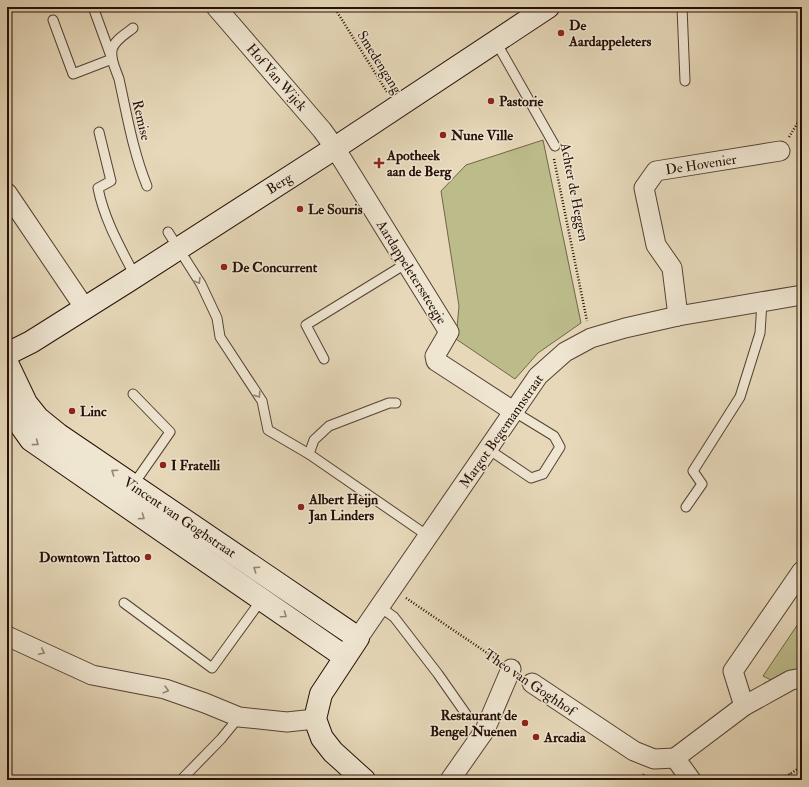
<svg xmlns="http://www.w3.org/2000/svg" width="809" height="787" font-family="'IM FELL Double Pica',serif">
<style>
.green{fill:#bcbc8b;stroke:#706648}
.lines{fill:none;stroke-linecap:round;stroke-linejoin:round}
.lane-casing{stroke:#554133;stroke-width:11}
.street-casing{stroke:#554133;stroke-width:21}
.secondary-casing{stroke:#250f06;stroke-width:24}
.path{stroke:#250f06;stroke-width:2.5;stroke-dasharray:1 2;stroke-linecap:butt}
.lane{stroke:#efe6d2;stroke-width:9}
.street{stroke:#efe6d2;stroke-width:19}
.secondary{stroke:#efe6d2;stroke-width:22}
.oneway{stroke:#948576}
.poi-dot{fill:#8f2418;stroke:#efe6d2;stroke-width:1.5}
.labels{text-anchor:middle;stroke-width:3;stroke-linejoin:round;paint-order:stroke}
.poi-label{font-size:14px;font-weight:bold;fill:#250f06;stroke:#efe6d2;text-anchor:start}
.street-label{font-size:14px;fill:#250f06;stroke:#efe6d2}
</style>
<rect width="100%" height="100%" fill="#e6d8b9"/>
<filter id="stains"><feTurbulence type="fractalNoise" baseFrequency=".005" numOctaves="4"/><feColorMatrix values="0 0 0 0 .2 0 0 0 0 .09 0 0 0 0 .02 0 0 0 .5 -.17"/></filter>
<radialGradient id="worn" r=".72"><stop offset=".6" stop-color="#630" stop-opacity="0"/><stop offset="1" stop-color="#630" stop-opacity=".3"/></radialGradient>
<g class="green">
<path d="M 543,140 L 581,323 L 538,353 L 515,379 L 456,339 L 459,306 L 441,191 L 466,165 Z"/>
<path d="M 802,618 L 802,671 L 771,680 L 763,676 Z"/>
</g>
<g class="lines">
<g class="lane-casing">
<g id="lane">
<path d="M 682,7 L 685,81"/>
<path d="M 53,20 L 73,74 L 112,59 L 93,7"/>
<path d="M 133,28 C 126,34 114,40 112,50 C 110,59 116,70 119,79 C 127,115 133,152 147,186"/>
<path d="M 496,42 L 555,146"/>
<path d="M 99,132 L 111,181 L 98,188 C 104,219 120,247 135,276"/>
<path d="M 168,232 L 201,284 L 217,318 L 220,337 L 262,401 L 268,430 L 309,454 L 428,536"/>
<path d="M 324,359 L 306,325 L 407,263"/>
<path d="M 488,449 L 531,478 L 543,474 L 560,447 L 554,436 L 513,411"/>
<path d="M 309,454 L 314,440 L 329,426 L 389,403 L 396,403"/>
<path d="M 133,485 L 170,432 L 133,394"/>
<path d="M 686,507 L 702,484 L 693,471 L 740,397 L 760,333 L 762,302"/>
<path d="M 124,603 L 212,668 L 262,599"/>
<path d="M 380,607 L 394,617 L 438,674 L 466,714"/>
<path d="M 181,780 L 221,739 L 239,717"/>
</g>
</g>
<g class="street-casing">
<g id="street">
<path d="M 216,7 L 322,130 L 335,148 L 449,332 L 435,356 L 436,361 L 513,411"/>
<path d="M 7,193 L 84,307"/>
<path d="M 678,316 L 672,268 L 656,245 L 644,188 L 656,171 L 780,151"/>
<path d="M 7,636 L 92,675 L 165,689 L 205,703 L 239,717 L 287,722 L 315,719"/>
<path d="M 358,638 L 538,376 L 565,352 L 591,338 L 625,328 L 678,316 L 802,295"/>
<path d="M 532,683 L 634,751 L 654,759 L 675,758"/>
<path d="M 744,706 L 733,671 L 802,571"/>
<path d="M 675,758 L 744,706 L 791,680 L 802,678"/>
<path d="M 675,758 L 691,780"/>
<path d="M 450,780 L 485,730 L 511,669"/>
</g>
</g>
<g class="secondary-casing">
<g id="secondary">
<path d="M 7,354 L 31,342 L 128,281 L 335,148 L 548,7"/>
<path d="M 7,363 L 26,403 L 38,418 L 59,435 L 358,638 L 321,694 L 315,719 L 322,738 L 333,752 L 364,780"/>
<path d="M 7,406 L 31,440 L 345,657"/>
</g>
</g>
<g class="path">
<path d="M 334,7 L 387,92"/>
<path d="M 789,137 L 797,124 L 802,119"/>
<path d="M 554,159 L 587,321"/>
<path d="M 406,598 L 496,659"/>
<path d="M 789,774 L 796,780"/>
<path d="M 640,780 L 644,774"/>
<path d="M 781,780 L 802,766"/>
</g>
<use href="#lane" class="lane"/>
<use href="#street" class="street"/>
<use href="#secondary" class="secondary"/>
</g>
<defs><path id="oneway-chevron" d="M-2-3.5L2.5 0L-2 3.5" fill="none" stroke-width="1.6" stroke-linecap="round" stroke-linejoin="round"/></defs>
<g class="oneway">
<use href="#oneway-chevron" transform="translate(198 281) rotate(59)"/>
<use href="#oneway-chevron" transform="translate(258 395) rotate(56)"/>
<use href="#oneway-chevron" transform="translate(36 443) rotate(37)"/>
<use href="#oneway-chevron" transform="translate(114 472) rotate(-146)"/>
<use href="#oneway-chevron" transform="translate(142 517) rotate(34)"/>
<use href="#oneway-chevron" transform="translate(256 569) rotate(-146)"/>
<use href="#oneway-chevron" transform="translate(284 615) rotate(35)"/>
<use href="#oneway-chevron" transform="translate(42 652) rotate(25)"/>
<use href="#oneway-chevron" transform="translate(166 690) rotate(15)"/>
</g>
<g class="poi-dot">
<circle cx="561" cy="33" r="4"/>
<circle cx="491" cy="101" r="4"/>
<circle cx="443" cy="135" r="4"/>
<path d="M377 157h4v4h4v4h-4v4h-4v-4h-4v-4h4z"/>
<circle cx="300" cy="209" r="4"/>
<circle cx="224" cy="267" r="4"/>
<circle cx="72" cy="411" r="4"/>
<circle cx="163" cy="465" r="4"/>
<circle cx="301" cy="507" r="4"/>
<circle cx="148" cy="557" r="4"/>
<circle cx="525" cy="723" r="4"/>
<circle cx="536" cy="737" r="4"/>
</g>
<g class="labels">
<g class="poi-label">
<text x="569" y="30">De<tspan x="569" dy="16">Aardappeleters</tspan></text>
<text x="499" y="106">Pastorie</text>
<text x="451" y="140">Nune Ville</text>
<text x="387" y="160">Apotheek<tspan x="387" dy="16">aan de Berg</tspan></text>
<text x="308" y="214">Le Souris</text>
<text x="232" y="272">De Concurrent</text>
<text x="80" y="416">Linc</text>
<text x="171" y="470">I Fratelli</text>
<text x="309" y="504">Albert Heijn<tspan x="309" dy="16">Jan Linders</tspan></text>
<text x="140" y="562" text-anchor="end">Downtown Tattoo</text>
<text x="517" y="720" text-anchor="end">Restaurant de<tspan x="517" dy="16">Bengel Nuenen</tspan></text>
<text x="544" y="742">Arcadia</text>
</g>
<g class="street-label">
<text transform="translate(380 62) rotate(58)" y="5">Smedengang</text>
<text transform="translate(277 77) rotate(49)" y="5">Hof Van Wijck</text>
<text transform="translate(142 120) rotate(77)" y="5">Remise</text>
<text transform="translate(701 164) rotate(-9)" y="5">De Hovenier</text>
<text transform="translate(279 183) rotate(-32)" y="5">Berg</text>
<text transform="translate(575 192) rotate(79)" y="5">Achter de Heggen</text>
<text transform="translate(412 272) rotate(58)" y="5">Aardappeleterssteegje</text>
<text transform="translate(501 431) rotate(-55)" y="5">Margot Begemannstraat</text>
<text transform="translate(180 517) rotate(34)" y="5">Vincent van Goghstraat</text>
<text transform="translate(530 682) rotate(34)" y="5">Theo van Goghhof</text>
</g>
</g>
<rect width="809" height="787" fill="none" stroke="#e6d8b9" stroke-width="24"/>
<rect x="8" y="8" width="793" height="771" fill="none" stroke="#250f06" stroke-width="2"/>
<rect x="12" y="12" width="785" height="763" fill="none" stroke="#250f06"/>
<rect width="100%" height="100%" filter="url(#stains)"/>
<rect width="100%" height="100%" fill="url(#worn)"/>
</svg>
